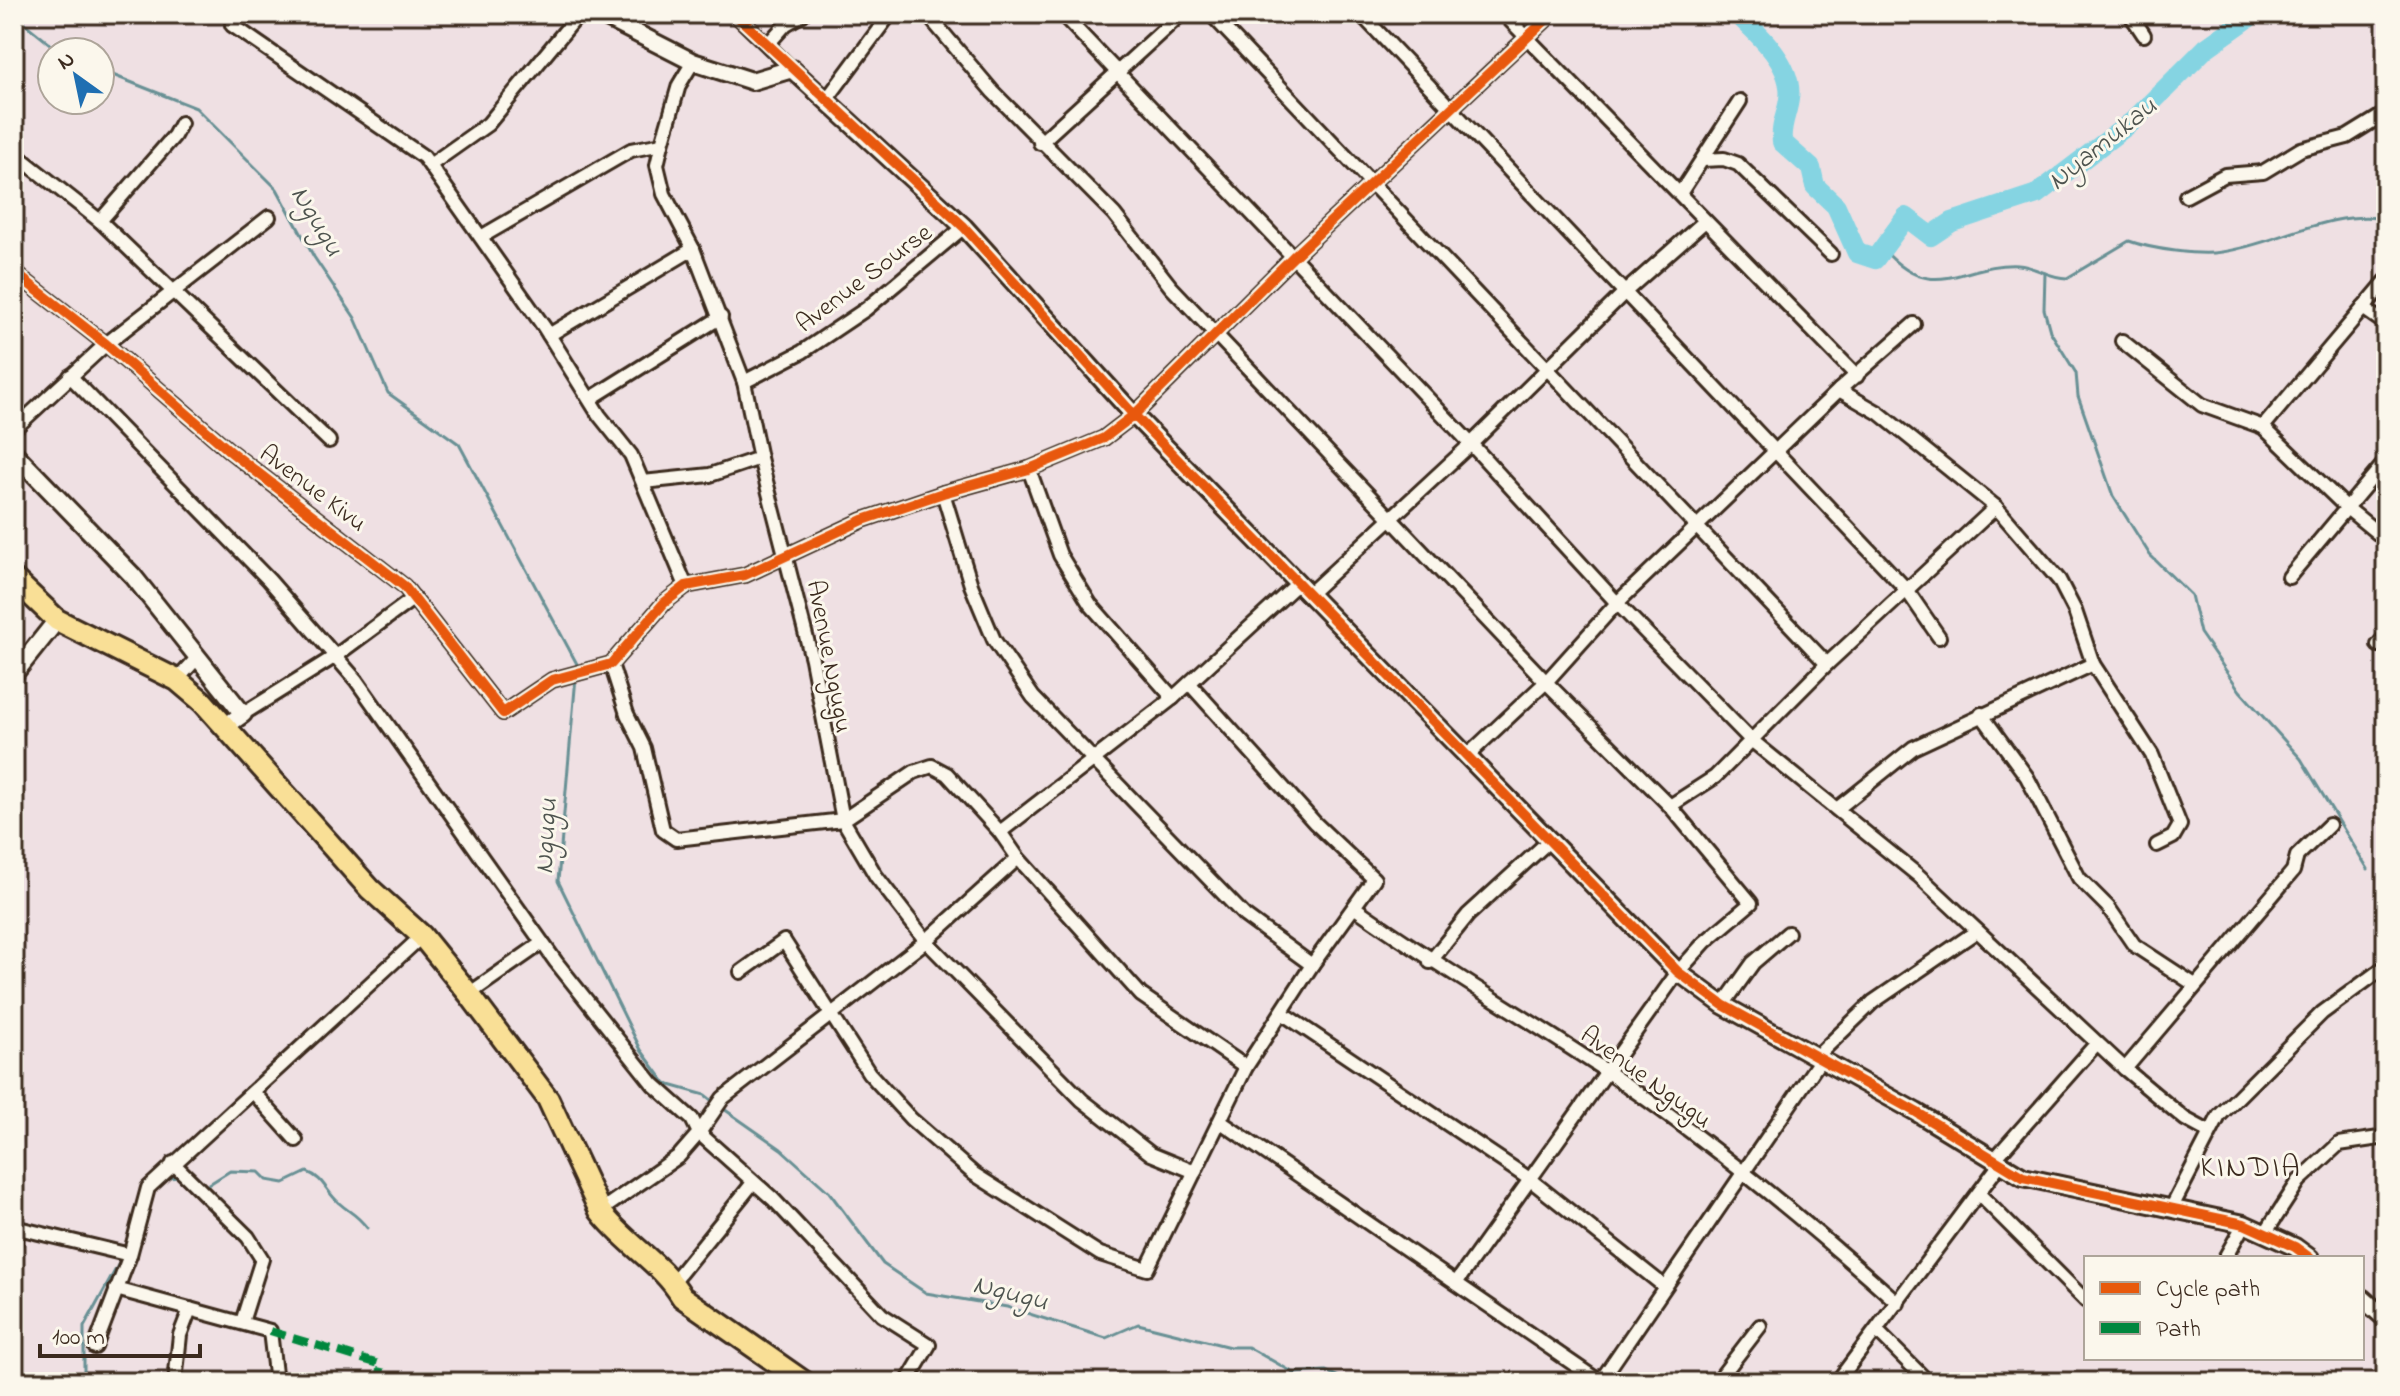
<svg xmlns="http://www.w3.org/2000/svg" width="2400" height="1396" font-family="'Indie Flower',sans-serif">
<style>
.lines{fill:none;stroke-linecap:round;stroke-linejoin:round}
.stream{stroke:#679094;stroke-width:3}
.river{stroke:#85d4e2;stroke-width:20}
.minor-casing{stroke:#3b2a1e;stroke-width:18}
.tertiary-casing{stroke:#3b2a1e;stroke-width:22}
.primary-casing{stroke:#3b2a1e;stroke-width:26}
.minor{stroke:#fbf7ec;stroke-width:12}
.tertiary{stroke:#fbf7ec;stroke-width:16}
.primary{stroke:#f9df96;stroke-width:20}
.quiet{stroke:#00873e;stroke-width:8;stroke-dasharray:16 8;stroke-linecap:butt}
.cycleway-casing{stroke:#fbf7ec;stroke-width:15}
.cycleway{stroke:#e8590c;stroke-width:10}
.labels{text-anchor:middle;stroke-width:6;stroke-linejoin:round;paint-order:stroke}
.street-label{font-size:26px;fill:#3b2a1e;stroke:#fbf7ec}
.water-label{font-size:28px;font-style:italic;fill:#4e544f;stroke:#fbf7ec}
.quarter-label{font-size:30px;letter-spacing:2px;fill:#3b2a1e;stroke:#fbf7ec}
</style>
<rect width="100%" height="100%" fill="#efe0e3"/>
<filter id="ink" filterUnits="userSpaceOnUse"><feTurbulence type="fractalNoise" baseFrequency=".0125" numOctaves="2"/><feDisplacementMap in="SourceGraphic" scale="16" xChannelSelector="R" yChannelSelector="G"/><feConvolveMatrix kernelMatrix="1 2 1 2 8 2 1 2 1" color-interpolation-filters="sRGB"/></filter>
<g filter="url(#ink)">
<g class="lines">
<g class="stream">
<path d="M 14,15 L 60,52"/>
<path d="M 100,70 L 196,108 L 277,189 L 314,257 L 355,318 L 388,393 L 459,444 L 577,664 L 577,669"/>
<path d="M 1884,250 C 1934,306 1962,262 2018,265 C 2035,266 2049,278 2067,278 L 2129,241 C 2151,249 2199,256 2222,252 C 2278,244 2329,209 2386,219"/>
<path d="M 2045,273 L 2044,309 L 2050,331 L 2076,373 L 2078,396 L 2113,496 L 2150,555 L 2191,595 L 2200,633 L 2240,691 L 2301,759 L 2368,869"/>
<path d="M 576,677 L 558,881 L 641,1050 L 666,1084 L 705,1095 L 715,1103"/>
<path d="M 721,1107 L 781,1149 L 829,1192 L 883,1264 L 926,1293 L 1007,1307 L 1106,1338 L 1138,1324 L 1230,1347 L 1248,1347 L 1294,1373 L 1326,1371 L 1350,1382"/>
<path d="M 166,1178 L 182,1177"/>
<path d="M 203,1188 L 230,1171 L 259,1172 L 267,1180 L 284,1183 L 307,1172 C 324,1178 326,1192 339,1203 C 350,1213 357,1214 367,1228"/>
<path d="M 84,1382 L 84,1327 L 123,1256"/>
</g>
<path class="river" d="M 1737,14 C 1759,34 1794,66 1789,99 C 1787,115 1780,125 1782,142 L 1811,168 L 1815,186 L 1836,206 L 1857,253 L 1875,259 L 1906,217 L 1931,236 L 1952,222 L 2037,194 L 2133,121 L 2206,48 L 2254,14"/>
<g class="minor-casing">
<g id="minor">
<path d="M 241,14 L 232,25 L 424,157 L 544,327 L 599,415 L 631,455 L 686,586"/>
<path d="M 735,14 L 792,69"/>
<path d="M 927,14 L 993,92 L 1114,214 L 1171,287 L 1546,682 L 1670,806 L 1751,903 L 1705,942 L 1678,972 L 1456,1283"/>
<path d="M 1062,14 L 1471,444 L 1617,603 L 1750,739 L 1919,876 L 2125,1069 L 2185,1119 L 2209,1132"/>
<path d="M 1211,14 L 1827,664"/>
<path d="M 1361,14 L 1906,589 L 1939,637"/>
<path d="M 1504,14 L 1857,376"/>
<path d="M 2130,14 L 2144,35"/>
<path d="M 768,44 L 786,24 L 803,14"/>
<path d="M 827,99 L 890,14"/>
<path d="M 1040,143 L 1181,14"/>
<path d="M 662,144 L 657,165 L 664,194 L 693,249 L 744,382 L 760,458 L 812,659 L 843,820 L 876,876 L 926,941 L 1082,1100 L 1151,1154 L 1195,1172"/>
<path d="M 14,153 L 100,221 L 329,441"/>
<path d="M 1702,160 L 1724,159 L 1738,164 L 1831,254"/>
<path d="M 430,165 L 488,124 L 579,14"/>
<path d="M 1681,192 L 1740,101"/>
<path d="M 2186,196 L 2225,175 L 2263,172 L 2301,149 L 2347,137 L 2386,113"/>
<path d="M 100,221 L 174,136 L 181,123"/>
<path d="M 481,237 L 631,150 L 662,144 L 679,85 L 693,62"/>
<path d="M 14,272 L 106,344 L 231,452 L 404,586 L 503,713 L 552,680 L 611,664 L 664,603 L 686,586 L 745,575 L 863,520 L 943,493 L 1029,469 L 1104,438 L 1134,415 L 1293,257 L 1552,14"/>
<path d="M 2363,308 L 2386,324"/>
<path d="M 549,335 L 693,249"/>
<path d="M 2122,341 L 2202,405 L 2263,427 L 2347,508 L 2386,540"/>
<path d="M 70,376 L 269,580 L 356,680 L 556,962 L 653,1084 L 692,1119 L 699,1133 L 679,1156 L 600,1211"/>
<path d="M 744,382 L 802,352 L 866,309 L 964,227"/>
<path d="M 1839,390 L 1879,413 L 1996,507 L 2059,580 L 2075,611 L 2093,664 L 2152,755 L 2180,825 L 2173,837 L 2157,845"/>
<path d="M 590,399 L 721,317"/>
<path d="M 2263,427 L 2386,281"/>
<path d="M 14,429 L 106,344 L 269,217"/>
<path d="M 1029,469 L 1060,555 L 1090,604 L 1173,698"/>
<path d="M 643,482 L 710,475 L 760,458"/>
<path d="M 943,493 L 971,585 L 994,640 L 1033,697 L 1245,916 L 1312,965"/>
<path d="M 2289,577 L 2386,461"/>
<path d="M 1309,594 L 1471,444 L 1626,291 L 1705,221"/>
<path d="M 2378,645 L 2386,636"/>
<path d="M 611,664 L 627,714 L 644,748 L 663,830 L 676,839 L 843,820 L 914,772 L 932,766 L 947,774 L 1000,832 L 1018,858 L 1141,995 L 1246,1067"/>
<path d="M 177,680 L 197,658"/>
<path d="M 243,714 L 334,657 L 414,598"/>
<path d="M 1981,714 L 2027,777 L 2079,878 L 2108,907 L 2134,945 L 2195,985"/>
<path d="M 1467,756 L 1546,682 L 1617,603 L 1839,390 L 1914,324"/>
<path d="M 1670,806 L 1715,777 L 1827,664 L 1996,507"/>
<path d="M 1837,809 L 1913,748 L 2093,664"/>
<path d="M 1000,832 L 1173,698 L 1298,583"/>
<path d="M 1354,907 C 1435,965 1521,1014 1603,1069 C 1707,1139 1805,1220 1898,1303"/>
<path d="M 1430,962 L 1468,915 L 1551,839"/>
<path d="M 741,972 L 784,941 L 869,1073 L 911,1119 L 974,1174 L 1100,1254 L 1147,1269 L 1246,1067 L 1312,965 L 1374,879 L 1315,823 L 1190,684"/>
<path d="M 469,994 L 542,943"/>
<path d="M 1723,1005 L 1753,963 L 1788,933"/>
<path d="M 1282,1013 L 1528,1178 L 1664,1286"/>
<path d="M 1817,1056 L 1873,1002 L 1977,931"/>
<path d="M 2125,1069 L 2293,871 L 2297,856 L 2329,825"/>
<path d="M 254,1093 L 296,1140"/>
<path d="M 1221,1122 L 1600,1382 L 1821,1059"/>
<path d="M 1993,1161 L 2097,1043"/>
<path d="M 173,1163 L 248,1237 L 262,1259 L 242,1322"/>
<path d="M 1980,1195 L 2086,1301"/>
<path d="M 2171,1209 L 2219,1116 L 2322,1013 L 2386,966"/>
<path d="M 14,1227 L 130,1255"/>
<path d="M 2266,1232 L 2299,1181 L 2339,1144 L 2386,1137"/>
<path d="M 14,1246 L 19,1228"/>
<path d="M 2225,1258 L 2244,1224"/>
<path d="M 673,1282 L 752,1184"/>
<path d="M 116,1289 L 270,1331 L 276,1382"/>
<path d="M 1877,1331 L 1928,1382"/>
<path d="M 95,1347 L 130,1255 L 148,1188 L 422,936"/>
<path d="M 14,1378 L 20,1382"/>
<path d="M 175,1382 L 180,1335 L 190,1309"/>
<path d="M 907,1382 L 929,1345 L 882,1315 L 773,1199 L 699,1133 L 723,1098 L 926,941 L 1018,858"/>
<path d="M 1717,1382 L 1760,1326"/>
<path d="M 1837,1382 L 2000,1164"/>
<path d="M 2385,1382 L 2386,1381"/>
</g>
</g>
<g class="tertiary-casing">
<g id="tertiary">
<path d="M 599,14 L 693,62 L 752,81 L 792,69 L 964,227 L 1134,415 L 1678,972 L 1723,1005 L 1916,1112 L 2023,1177 L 2244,1224 L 2295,1247 L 2310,1258"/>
<path d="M 14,453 L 133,576 L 243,714 L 226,726"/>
<path d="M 14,674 L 57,620"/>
<path d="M 2362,1298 L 2386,1319"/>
</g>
</g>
<g class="primary-casing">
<path id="primary" d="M 14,579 L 57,620 L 177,680 L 203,702 L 370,889 L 422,936 L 469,994 L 548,1099 L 600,1211 C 624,1243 662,1263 682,1297 L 804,1382"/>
</g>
<use href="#minor" class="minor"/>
<use href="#tertiary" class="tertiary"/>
<use href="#primary" class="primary"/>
<path class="quiet" d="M 270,1331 L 382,1365 L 378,1382"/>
<g class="cycleway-casing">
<g id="cycleway">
<path d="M 735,14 L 964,227 L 1134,415 L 1678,972 L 1723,1005 L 1916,1112 L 2023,1177 L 2244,1224 L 2295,1247 L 2310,1258"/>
<path d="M 14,272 L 106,344 L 231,452 L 404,586 L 503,713 L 552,680 L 611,664 L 664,603 L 686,586 L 745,575 L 863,520 L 943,493 L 1029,469 L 1104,438 L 1134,415 L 1293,257 L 1552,14"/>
</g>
</g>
<use href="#cycleway" class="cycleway"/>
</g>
</g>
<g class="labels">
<g class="street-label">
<text transform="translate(863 277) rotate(-37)" y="9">Avenue Sourse</text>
<text transform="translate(314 487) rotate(37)" y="9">Avenue Kivu</text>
<text transform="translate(831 656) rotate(79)" y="9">Avenue Ngugu</text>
<text transform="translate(1647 1076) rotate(36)" y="9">Avenue Ngugu</text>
</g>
<g class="water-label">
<text transform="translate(2101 142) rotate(-39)" y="10">Nyamukau</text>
<text transform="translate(319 220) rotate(59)" y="10">Ngugu</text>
<text transform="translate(544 836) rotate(-87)" y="10">Ngugu</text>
<text transform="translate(1011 1291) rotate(14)" y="10">Ngugu</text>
</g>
<g class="quarter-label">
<text x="2251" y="1176">KINDIA</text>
</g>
</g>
<rect width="2400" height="1396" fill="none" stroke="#fbf7ec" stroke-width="48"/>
<rect x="24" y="24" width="2352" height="1348" fill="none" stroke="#3b2a1e" stroke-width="3" filter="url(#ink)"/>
<rect x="2084" y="1256" width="280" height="104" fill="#fbf7ec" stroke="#aea59a" stroke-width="2"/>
<rect x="2100" y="1282" width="40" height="12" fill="#e8590c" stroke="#aea59a" stroke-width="2"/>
<text x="2156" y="1296" font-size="24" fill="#3b2a1e">Cycle path</text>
<rect x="2100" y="1322" width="40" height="12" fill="#00873e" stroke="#aea59a" stroke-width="2"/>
<text x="2156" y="1336" font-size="24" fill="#3b2a1e">Path</text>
<g transform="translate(76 76) rotate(327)"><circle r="38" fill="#fbf7ec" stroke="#aea59a" stroke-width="2"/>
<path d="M0-6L14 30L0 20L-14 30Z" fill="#1f6fb2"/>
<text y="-12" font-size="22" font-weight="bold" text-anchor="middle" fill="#3b2a1e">N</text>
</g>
<path d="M40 1344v12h160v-12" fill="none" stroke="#3b2a1e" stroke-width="4"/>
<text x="52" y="1344" font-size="24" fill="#3b2a1e" stroke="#fbf7ec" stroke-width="6" paint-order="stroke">100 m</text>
</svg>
